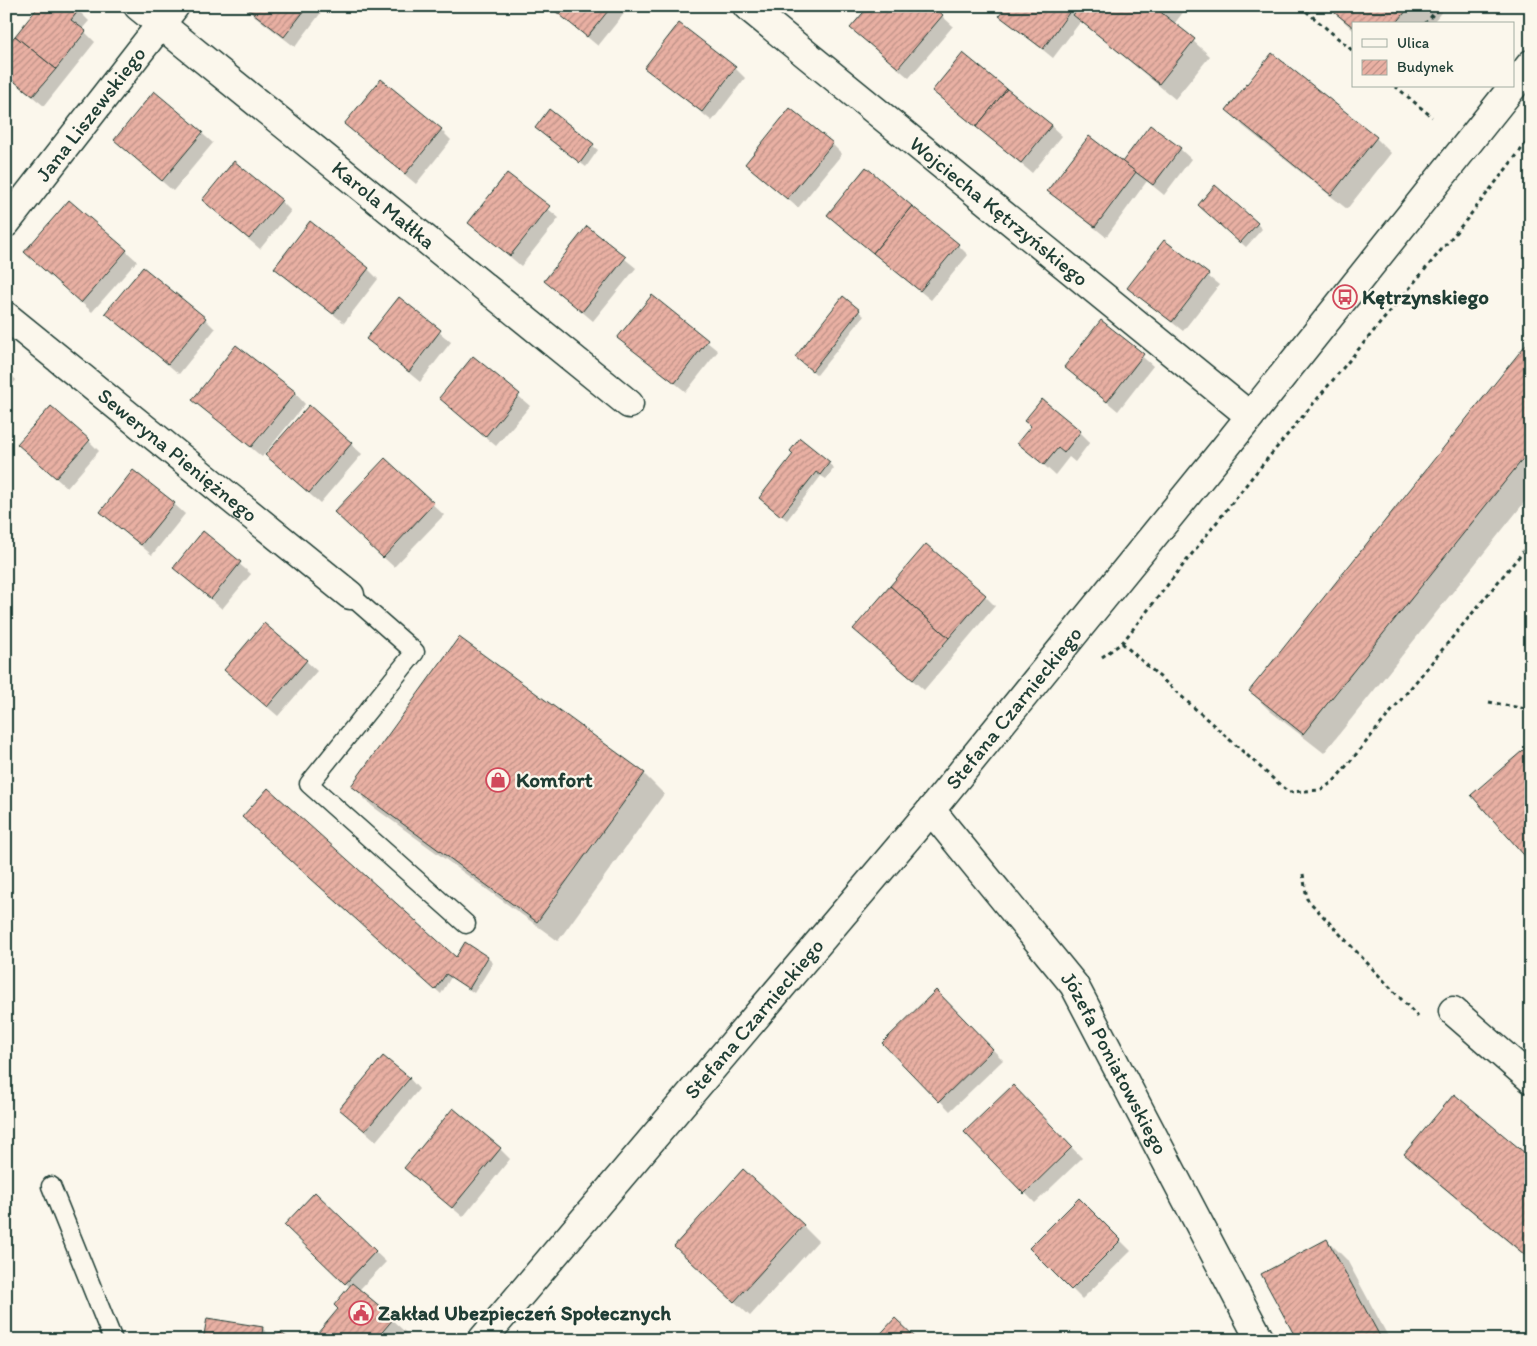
<svg xmlns="http://www.w3.org/2000/svg" width="1537" height="1346" font-family="Itim,sans-serif">
<style>
.shadow{fill:#0003}
.building{fill:url(#building-hatch);stroke:#1f3d34}
.lines{fill:none;stroke-linecap:round;stroke-linejoin:round}
.service-casing{stroke:#1f3d34;stroke-width:21}
.minor-casing{stroke:#1f3d34;stroke-width:31}
.tertiary-casing{stroke:#1f3d34;stroke-width:31}
.path{stroke:#1f3d34;stroke-width:3;stroke-dasharray:4 4;stroke-linecap:butt}
.service{stroke:#fbf7ec;stroke-width:18}
.minor{stroke:#fbf7ec;stroke-width:28}
.tertiary{stroke:#fbf7ec;stroke-width:28}
.labels{text-anchor:middle;stroke-width:4.5;stroke-linejoin:round;paint-order:stroke}
.street-label{font-size:21px;fill:#1f3d34;stroke:#fbf7ec}
.poi-label{font-size:21px;font-weight:bold;fill:#1f3d34;stroke:#fbf7ec;text-anchor:start}
</style>
<defs>
<pattern id="building-hatch" width="6" height="6" patternUnits="userSpaceOnUse" patternTransform="scale(1.25)"><rect width="6" height="6" fill="#e9b0a3"/><path d="M-1 1l2-2M0 6l6-6M5 7l2-2" fill="none" stroke="#bc9086"/></pattern>
</defs>
<rect width="100%" height="100%" fill="#fbf7ec"/>
<filter id="ink" filterUnits="userSpaceOnUse"><feTurbulence type="fractalNoise" baseFrequency=".02" numOctaves="2"/><feDisplacementMap in="SourceGraphic" scale="10" xChannelSelector="R" yChannelSelector="G"/><feConvolveMatrix kernelMatrix="1 2 1 2 8 2 1 2 1" color-interpolation-filters="sRGB"/></filter>
<g filter="url(#ink)">
<g class="shadow">
<path d="M 242,6 L 326,6 L 295,47 Z"/>
<path d="M 405,6 L 417,6 L 413,12 Z"/>
<path d="M 550,6 L 630,6 L 598,46 Z"/>
<path d="M 931,6 L 953,26 L 909,78 L 862,38 Z"/>
<path d="M 1064,6 L 1075,15 L 1082,6 L 1188,6 L 1174,24 L 1210,56 L 1175,99 L 1081,21 L 1053,58 L 1001,16 Z"/>
<path d="M 1328,6 L 1446,6 L 1432,24 L 1353,24 L 1353,30 Z"/>
<path d="M 78,10 L 89,21 L 82,29 L 95,42 L 44,106 L 6,75 Z"/>
<path d="M 646,68 L 735,68 L 745,78 L 712,121 Z"/>
<path d="M 933,91 L 1051,126 L 1062,136 L 1032,173 Z"/>
<path d="M 155,93 L 213,143 L 173,191 L 126,150 Z"/>
<path d="M 1228,110 L 1376,138 L 1391,153 L 1347,209 L 1243,126 Z"/>
<path d="M 549,111 L 598,150 L 586,167 L 541,133 Z"/>
<path d="M 345,124 L 441,130 L 451,140 L 416,184 Z"/>
<path d="M 832,144 L 842,154 L 798,208 L 746,163 Z"/>
<path d="M 1180,149 L 1191,159 L 1164,195 L 1147,181 L 1106,237 L 1049,191 L 1123,164 Z"/>
<path d="M 507,175 L 559,218 L 521,266 L 470,223 Z"/>
<path d="M 281,201 L 291,211 L 260,249 L 214,210 Z"/>
<path d="M 1204,210 L 1257,224 L 1262,229 L 1246,247 Z"/>
<path d="M 839,225 L 958,245 L 968,255 L 931,300 Z"/>
<path d="M 587,228 L 636,268 L 593,321 L 546,281 Z"/>
<path d="M 1164,241 L 1219,285 L 1183,331 L 1129,288 Z"/>
<path d="M 126,251 L 137,261 L 92,312 L 36,262 Z"/>
<path d="M 276,267 L 368,269 L 378,279 L 344,323 Z"/>
<path d="M 652,297 L 718,351 L 686,392 L 619,338 Z"/>
<path d="M 843,298 L 864,316 L 817,375 L 801,361 Z"/>
<path d="M 399,299 L 451,342 L 420,382 L 368,339 Z"/>
<path d="M 107,313 L 205,319 L 215,329 L 179,374 Z"/>
<path d="M 1101,321 L 1153,366 L 1118,411 L 1065,367 Z"/>
<path d="M 1531,340 L 1531,494 L 1324,753 L 1270,711 L 1250,691 Z"/>
<path d="M 473,357 L 530,406 L 496,446 L 451,408 Z"/>
<path d="M 6,369 L 16,380 L 6,393 Z"/>
<path d="M 295,393 L 305,404 L 262,457 L 193,399 Z"/>
<path d="M 309,407 L 362,454 L 320,503 L 277,466 Z"/>
<path d="M 1025,421 L 1080,432 L 1090,442 L 1075,462 L 1069,457 L 1055,475 L 1019,443 L 1032,427 Z"/>
<path d="M 800,440 L 834,468 L 826,479 L 821,476 L 787,520 L 765,503 L 795,454 Z"/>
<path d="M 89,441 L 99,451 L 67,488 L 29,454 Z"/>
<path d="M 385,460 L 444,515 L 394,567 L 346,523 Z"/>
<path d="M 174,504 L 185,514 L 152,555 L 101,512 Z"/>
<path d="M 203,533 L 251,574 L 222,609 L 174,568 Z"/>
<path d="M 985,596 L 995,606 L 924,690 L 854,629 Z"/>
<path d="M 306,661 L 317,671 L 278,716 L 236,680 Z"/>
<path d="M 644,774 L 664,794 L 558,941 L 372,806 L 352,786 Z"/>
<path d="M 249,822 L 456,959 L 466,944 L 488,958 L 493,963 L 474,993 L 451,977 L 441,994 Z"/>
<path d="M 936,992 L 1003,1060 L 950,1111 L 884,1043 Z"/>
<path d="M 409,1078 L 419,1089 L 376,1141 L 340,1109 Z"/>
<path d="M 1023,1097 L 1082,1158 L 1035,1203 L 966,1132 Z"/>
<path d="M 500,1149 L 510,1159 L 463,1217 L 406,1168 Z"/>
<path d="M 1405,1154 L 1531,1160 L 1531,1261 L 1421,1169 Z"/>
<path d="M 315,1194 L 386,1262 L 359,1290 L 414,1340 L 313,1340 L 339,1309 L 350,1287 L 296,1236 Z"/>
<path d="M 1079,1199 L 1131,1251 L 1082,1299 L 1031,1248 Z"/>
<path d="M 803,1226 L 818,1241 L 750,1316 L 691,1261 Z"/>
<path d="M 1327,1240 L 1347,1260 L 1390,1340 L 1298,1340 Z"/>
<path d="M 262,1328 L 273,1338 L 290,1340 L 204,1340 Z"/>
</g>
<g class="building">
<path d="M 39,6 L 75,6 L 79,10 L 71,20 L 86,31 L 56,69 L 15,36 Z"/>
<path d="M 244,6 L 308,6 L 284,37 Z"/>
<path d="M 549,6 L 612,6 L 587,37 Z"/>
<path d="M 869,6 L 933,6 L 943,15 L 898,68 L 850,28 Z"/>
<path d="M 1007,6 L 1066,6 L 1071,10 L 1043,49 L 999,16 Z"/>
<path d="M 1080,6 L 1161,6 L 1158,10 L 1195,39 L 1159,84 L 1073,15 Z"/>
<path d="M 1326,6 L 1410,6 L 1396,24 L 1353,24 L 1353,27 Z"/>
<path d="M 679,23 L 736,67 L 702,112 L 644,68 Z"/>
<path d="M 15,36 L 56,69 L 33,96 L 6,75 L 6,46 Z"/>
<path d="M 963,53 L 1007,89 L 976,127 L 932,91 Z"/>
<path d="M 1272,53 L 1377,137 L 1331,195 L 1226,110 Z"/>
<path d="M 381,79 L 442,129 L 405,174 L 344,124 Z"/>
<path d="M 1007,89 L 1052,125 L 1021,163 L 976,127 Z"/>
<path d="M 154,91 L 203,132 L 162,181 L 114,140 Z"/>
<path d="M 790,108 L 833,143 L 787,199 L 745,164 Z"/>
<path d="M 549,109 L 594,144 L 580,163 L 535,128 Z"/>
<path d="M 1150,125 L 1181,148 L 1153,185 L 1122,162 Z"/>
<path d="M 1089,136 L 1136,172 L 1095,227 L 1047,191 Z"/>
<path d="M 234,161 L 282,200 L 249,239 L 202,200 Z"/>
<path d="M 866,167 L 912,206 L 873,253 L 827,215 Z"/>
<path d="M 507,173 L 550,206 L 510,256 L 468,223 Z"/>
<path d="M 1215,185 L 1258,223 L 1240,243 L 1198,205 Z"/>
<path d="M 69,200 L 127,250 L 81,303 L 24,252 Z"/>
<path d="M 912,206 L 959,244 L 920,291 L 873,253 Z"/>
<path d="M 310,221 L 369,268 L 333,314 L 274,268 Z"/>
<path d="M 587,226 L 626,257 L 582,312 L 544,281 Z"/>
<path d="M 1164,240 L 1209,274 L 1172,322 L 1127,288 Z"/>
<path d="M 143,267 L 206,318 L 168,364 L 105,313 Z"/>
<path d="M 652,295 L 708,340 L 675,383 L 617,338 Z"/>
<path d="M 843,296 L 860,310 L 812,371 L 795,357 Z"/>
<path d="M 399,297 L 441,330 L 409,372 L 366,339 Z"/>
<path d="M 1101,320 L 1144,354 L 1107,402 L 1064,367 Z"/>
<path d="M 1531,338 L 1531,449 L 1303,734 L 1249,691 Z"/>
<path d="M 236,345 L 296,392 L 251,447 L 192,400 Z"/>
<path d="M 473,356 L 520,394 L 485,437 L 439,398 Z"/>
<path d="M 1042,399 L 1081,431 L 1064,453 L 1058,448 L 1044,465 L 1017,443 L 1031,426 L 1024,421 Z"/>
<path d="M 309,405 L 352,443 L 309,493 L 265,455 Z"/>
<path d="M 51,406 L 90,440 L 56,478 L 17,444 Z"/>
<path d="M 800,438 L 830,462 L 820,475 L 816,472 L 781,516 L 759,498 L 793,454 L 790,451 Z"/>
<path d="M 385,458 L 434,503 L 383,558 L 334,512 Z"/>
<path d="M 133,470 L 175,503 L 141,545 L 100,512 Z"/>
<path d="M 203,531 L 241,562 L 211,599 L 173,568 Z"/>
<path d="M 926,544 L 986,595 L 949,638 L 890,586 Z"/>
<path d="M 890,586 L 949,638 L 913,680 L 853,629 Z"/>
<path d="M 264,623 L 307,660 L 267,707 L 224,670 Z"/>
<path d="M 459,637 L 645,773 L 537,922 L 351,786 Z"/>
<path d="M 1529,745 L 1531,747 L 1531,863 L 1471,795 Z"/>
<path d="M 268,788 L 456,957 L 465,942 L 488,957 L 469,989 L 446,974 L 435,990 L 242,817 Z"/>
<path d="M 936,990 L 993,1049 L 939,1102 L 882,1043 Z"/>
<path d="M 383,1056 L 410,1078 L 365,1131 L 339,1109 Z"/>
<path d="M 1013,1085 L 1072,1147 L 1024,1194 L 964,1132 Z"/>
<path d="M 1454,1094 L 1531,1158 L 1531,1260 L 1404,1154 Z"/>
<path d="M 453,1108 L 501,1148 L 452,1208 L 404,1168 Z"/>
<path d="M 743,1169 L 804,1225 L 734,1302 L 674,1246 Z"/>
<path d="M 315,1192 L 376,1251 L 345,1284 L 284,1225 Z"/>
<path d="M 1079,1198 L 1121,1240 L 1071,1290 L 1029,1248 Z"/>
<path d="M 1327,1239 L 1382,1340 L 1297,1340 L 1261,1274 Z"/>
<path d="M 352,1283 L 394,1318 L 378,1337 L 381,1340 L 312,1340 L 338,1309 L 334,1305 Z"/>
<path d="M 207,1318 L 263,1327 L 261,1340 L 203,1340 Z"/>
<path d="M 895,1318 L 918,1340 L 875,1340 Z"/>
<path d="M 281,1333 L 291,1340 L 270,1340 L 275,1335 Z"/>
</g>
<g class="lines">
<g class="service-casing">
<g id="service">
<path d="M 350,595 L 415,652 L 309,784 L 466,924"/>
<path d="M 51,1186 L 113,1340"/>
</g>
</g>
<g class="minor-casing">
<g id="minor">
<path id="s1" d="M 138,6 L 629,404"/>
<path id="s2" d="M 747,6 L 1250,416"/>
<path id="s3" d="M 6,223 L 175,6"/>
<path id="s4" d="M 6,316 L 350,595"/>
<path id="s5" d="M 931,810 L 1074,985 L 1260,1340"/>
<path d="M 1453,1011 L 1531,1079"/>
</g>
</g>
<g class="tertiary-casing">
<g id="tertiary">
<path id="s6" d="M 482,1340 L 931,810 L 1224,449 L 1531,64"/>
</g>
</g>
<g class="path">
<path d="M 1300,6 L 1353,51"/>
<path d="M 1425,24 L 1440,6"/>
<path d="M 1395,86 L 1432,117"/>
<path d="M 1122,643 L 1288,792 L 1321,790 L 1334,781 L 1531,542"/>
<path d="M 1102,657 L 1122,643 L 1253,476 L 1467,219 L 1531,137"/>
<path d="M 1489,702 L 1531,710"/>
<path d="M 1303,874 L 1307,899 L 1418,1017"/>
</g>
<use href="#service" class="service"/>
<use href="#minor" class="minor"/>
<use href="#tertiary" class="tertiary"/>
</g>
</g>
<defs>
<g id="bus-ring" transform="scale(1.25)"><circle r="9.5" fill="#fbf7ec" stroke="#d1495b" stroke-width="1.5"/><path d="M-5-6H5V4H4V6H2V4H-2V6H-4V4H-5ZM-3.5-4V0h7V-4ZM-3.5 1.2v1.5H-2V1.2ZM2 1.2v1.5H3.5V1.2Z" fill="#d1495b"/></g>
<g id="shop-ring" transform="scale(1.25)"><circle r="9.5" fill="#fbf7ec" stroke="#d1495b" stroke-width="1.5"/><path d="M-5-2.5h2.3a2.7 3.5 0 0 1 5.4 0H5L5.5 6h-11ZM-1.5-2.5h3a1.5 2.3 0 0 0-3 0Z" fill="#d1495b"/></g>
<g id="civic-ring" transform="scale(1.25)"><circle r="9.5" fill="#fbf7ec" stroke="#d1495b" stroke-width="1.5"/><path d="M-.6-6.5H3V-4.5H.6V-3L4-1V1h2V6H-6V1h2V-1L-.6-3ZM-1.2 2.5V6h2.4V2.5Z" fill="#d1495b"/></g>
</defs>
<g fill-rule="evenodd">
<use href="#bus-ring" x="1345" y="297"/>
<use href="#shop-ring" x="498" y="780"/>
<use href="#civic-ring" x="361" y="1313"/>
</g>
<g class="labels">
<g class="street-label">
<text dy="7" stroke="none"><textPath href="#s3" startOffset="138">Jana Liszewskiego</textPath></text>
<text dy="7" stroke="none"><textPath href="#s1" startOffset="316">Karola Małłka</textPath></text>
<text dy="7" stroke="none"><textPath href="#s2" startOffset="325">Wojciecha Kętrzyńskiego</textPath></text>
<text dy="7" stroke="none"><textPath href="#s4" startOffset="221">Seweryna Pieniężnego</textPath></text>
<text dy="7" stroke="none"><textPath href="#s6" startOffset="826">Stefana Czarnieckiego</textPath></text>
<text dy="7" stroke="none"><textPath href="#s6" startOffset="421">Stefana Czarnieckiego</textPath></text>
<text dy="7" stroke="none"><textPath href="#s5" startOffset="314">Józefa Poniatowskiego</textPath></text>
</g>
<g class="poi-label">
<text x="1362" y="304">Kętrzynskiego</text>
<text x="516" y="787">Komfort</text>
<text x="378" y="1320">Zakład Ubezpieczeń Społecznych</text>
</g>
</g>
<rect width="1537" height="1346" fill="none" stroke="#fbf7ec" stroke-width="25"/>
<rect x="12" y="12" width="1512" height="1321" fill="none" stroke="#1f3d34" stroke-width="2" filter="url(#ink)"/>
<rect x="1352" y="22" width="162" height="65" fill="#fbf7ec" stroke="#a3ada2"/>
<rect x="1362" y="39" width="25" height="8" fill="#fbf7ec" stroke="#a3ada2"/>
<text x="1397" y="48" font-size="15" fill="#1f3d34">Ulica</text>
<rect x="1362" y="60" width="25" height="15" fill="url(#building-hatch)" stroke="#a3ada2"/>
<text x="1397" y="72" font-size="15" fill="#1f3d34">Budynek</text>
</svg>
